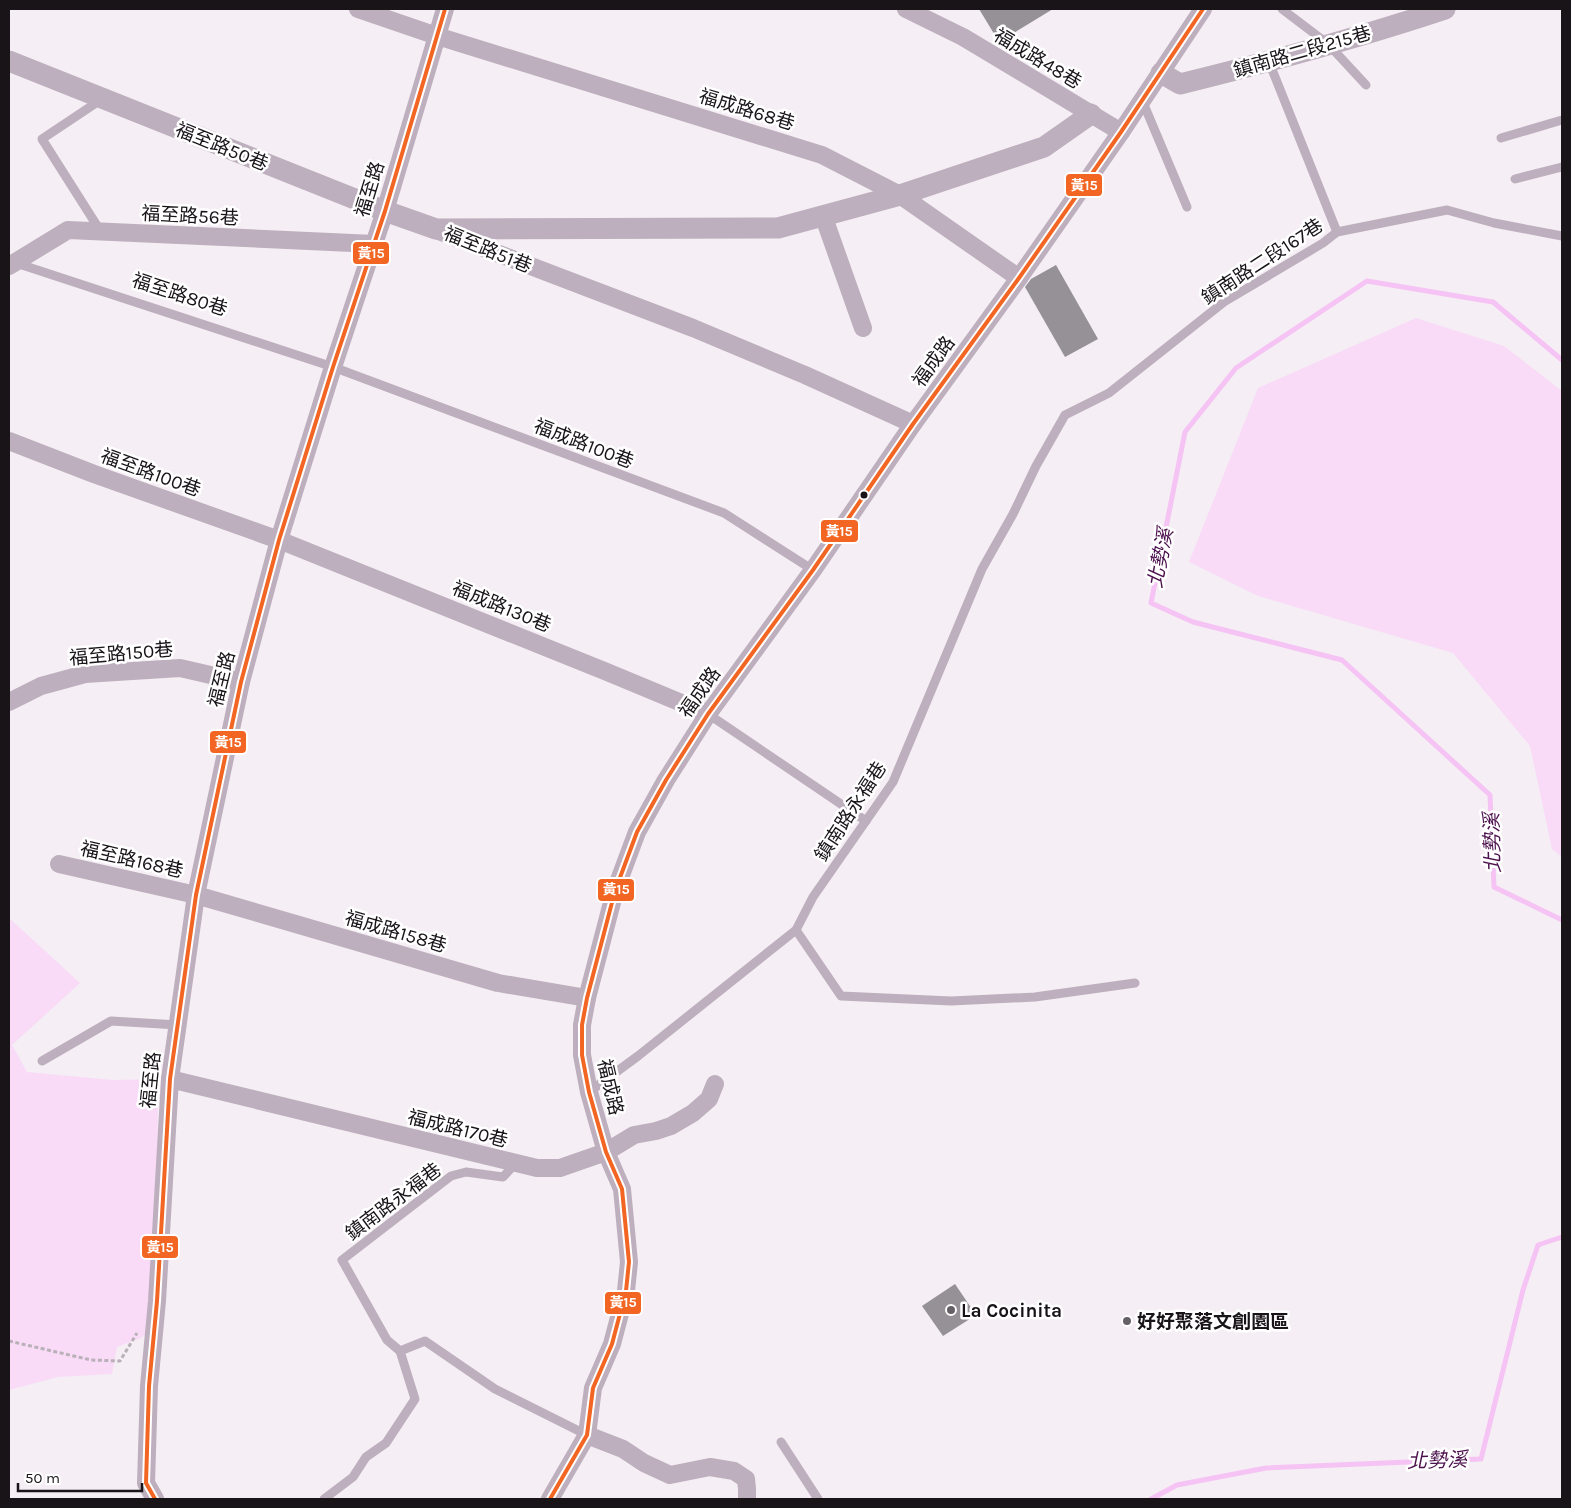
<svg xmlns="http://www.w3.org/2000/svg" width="1571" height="1508" font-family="Karla,'Noto Sans TC',sans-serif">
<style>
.green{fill:#f9dbf8}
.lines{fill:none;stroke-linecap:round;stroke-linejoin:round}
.stream{stroke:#f5c3f4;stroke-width:5}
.building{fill:#969196}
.path{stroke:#b9b0b8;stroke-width:3;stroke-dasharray:4 2.5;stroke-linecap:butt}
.service{stroke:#bdafbd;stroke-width:9}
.minor{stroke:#bdafbd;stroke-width:18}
.tertiary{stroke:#bdafbd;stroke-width:21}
.bus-1-casing{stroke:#fff;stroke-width:8}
.bus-1{stroke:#f26522;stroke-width:4}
.bus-dot{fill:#181418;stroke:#fff;stroke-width:2}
.poi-dot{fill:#656065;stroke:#fff;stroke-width:2}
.labels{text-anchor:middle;stroke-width:5;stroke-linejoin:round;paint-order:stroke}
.street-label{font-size:19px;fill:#181418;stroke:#fff}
.poi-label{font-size:19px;font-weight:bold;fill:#181418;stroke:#fff;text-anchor:start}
.water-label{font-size:20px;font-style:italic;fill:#4c114e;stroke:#fff}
.line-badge{stroke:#fff;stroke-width:2}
.badge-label{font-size:14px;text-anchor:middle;font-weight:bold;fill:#fff}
</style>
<rect width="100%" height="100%" fill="#f5eef4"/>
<g class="green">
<path d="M 1416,318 L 1504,346 L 1562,391 L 1562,857 L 1552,849 L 1530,746 L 1453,653 L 1258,596 L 1189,562 L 1258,388 Z"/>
<path d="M 9,918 L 80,983 L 12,1045 L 27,1072 L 113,1080 L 158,1079 L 157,1326 L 141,1338 L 117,1347 L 112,1374 L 58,1377 L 9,1390 Z"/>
</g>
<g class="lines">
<g class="stream">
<path d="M 1562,360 L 1493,302 L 1367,281 L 1236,368 L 1185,432 L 1151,603 L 1193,622 L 1342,660 L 1490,795 L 1494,887 L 1562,920"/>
<path d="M 1151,1499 L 1177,1485 L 1266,1468 L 1481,1459 L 1523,1290 L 1538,1245 L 1562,1237"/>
</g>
</g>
<g class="building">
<path d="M 979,9 L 1053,9 L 999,42 Z"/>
<path d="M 1056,265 L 1098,339 L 1065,357 L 1025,287 L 1031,279 Z"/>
<path d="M 955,1284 L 976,1315 L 943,1336 L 922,1306 Z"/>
</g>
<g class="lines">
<path class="path" d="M 9,1341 L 91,1360 L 120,1361 L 137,1333"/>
<g class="service">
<path d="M 1282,9 L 1328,44 L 1366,85"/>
<path d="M 1269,62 L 1337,232"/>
<path d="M 1142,100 L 1187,207"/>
<path d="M 1501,138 L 1562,120"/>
<path d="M 1515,179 L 1562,167"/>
<path d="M 101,232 L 42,139 L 102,99"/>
<path d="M 16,263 L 333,367 L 724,513 L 813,570"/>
<path d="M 708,714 L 866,821"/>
<path d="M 796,930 L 841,996 L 951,1001 L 1035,997 L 1135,983"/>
<path d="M 42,1061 L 111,1021 L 178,1025"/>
<path d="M 589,1092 L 638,1056 L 796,930 L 813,897 L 893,782 L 982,569 L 1013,514 L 1036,466 L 1065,415 L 1109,393 L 1224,302 L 1323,243 L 1337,232 L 1447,210 L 1494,223 L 1562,236"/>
<path d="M 515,1164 L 503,1177 L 466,1172 L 451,1176 L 342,1260 L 387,1340 L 400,1351 L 425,1341 L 495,1389 L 587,1435"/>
<path d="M 781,1442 L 818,1499"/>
<path d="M 324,1499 L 353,1477 L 366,1457 L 386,1443 L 415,1399 L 400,1351"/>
</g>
<g class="minor">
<path d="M 358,9 L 437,36 L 822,155 L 900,195 L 1019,278"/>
<path d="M 906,9 L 963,37 L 1121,132"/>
<path d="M 823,215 L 863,328"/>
<path d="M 439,231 L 693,328 L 805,375 L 913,424"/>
<path d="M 9,266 L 68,230 L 374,244"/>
<path d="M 9,441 L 94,474 L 279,540 L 607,672 L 708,714"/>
<path d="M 9,702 L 41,686 L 85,674 L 180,668 L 241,682"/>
<path d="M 59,864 L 196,895 L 498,983 L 587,998"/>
<path d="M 170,1079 L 537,1168 L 560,1168 L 606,1152 L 634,1135 L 656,1131 L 671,1126 L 693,1113 L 709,1099 L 715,1084"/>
<path d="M 587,1435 L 623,1449 L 644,1463 L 670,1475 L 710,1467 L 734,1471 L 746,1479 L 747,1489 L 747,1499"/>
<path d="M 155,1499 L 146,1483 L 149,1386 L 157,1301 L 170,1079 L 196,895 L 241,682 L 279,540 L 333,367 L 385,211 L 445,9"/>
<path d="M 550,1499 L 587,1435 L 593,1388 L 612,1344 L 626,1291 L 629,1262 L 622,1189 L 606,1152 L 589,1092 L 582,1055 L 582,1025 L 587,998 L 615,891 L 637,832 L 666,780 L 708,714 L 813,570 L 913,424 L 1019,278 L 1121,132 L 1203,9"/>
</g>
<g class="tertiary">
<path d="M 9,61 L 385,211 L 436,229 L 778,228 L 900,195 L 1044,147 L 1091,114"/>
<path d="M 1161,73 L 1180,84 C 1269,62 1358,38 1445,9"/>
</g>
<g class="bus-1-casing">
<g id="bus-1">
<path d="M 155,1499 L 146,1483 L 149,1386 L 157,1301 L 170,1079 L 196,895 L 241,682 L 279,540 L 333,367 L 385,211 L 445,9"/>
<path d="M 550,1499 L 587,1435 L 593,1388 L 612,1344 L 626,1291 L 629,1262 L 622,1189 L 606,1152 L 589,1092 L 582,1055 L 582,1025 L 587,998 L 615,891 L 637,832 L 666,780 L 708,714 L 813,570 L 913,424 L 1019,278 L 1121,132 L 1203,9"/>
</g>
</g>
<use href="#bus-1" class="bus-1"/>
</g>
<circle class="bus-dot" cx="864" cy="495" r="4.5"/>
<g class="poi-dot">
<circle cx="951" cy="1310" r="5"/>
<circle cx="1127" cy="1321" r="5"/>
</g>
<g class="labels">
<g class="street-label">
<text transform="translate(1302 51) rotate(-16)" y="7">鎮南路二段215巷</text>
<text transform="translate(1038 58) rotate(31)" y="7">福成路48巷</text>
<text transform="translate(747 109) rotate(17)" y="7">福成路68巷</text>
<text transform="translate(222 146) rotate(22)" y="7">福至路50巷</text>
<text transform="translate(369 189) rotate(-73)" y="7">福至路</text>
<text transform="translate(190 215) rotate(3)" y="7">福至路56巷</text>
<text transform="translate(488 249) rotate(22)" y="7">福至路51巷</text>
<text transform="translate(1262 261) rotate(-33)" y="7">鎮南路二段167巷</text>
<text transform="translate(180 294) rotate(18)" y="7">福至路80巷</text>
<text transform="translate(933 361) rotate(-54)" y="7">福成路</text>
<text transform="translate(584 443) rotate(21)" y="7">福成路100巷</text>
<text transform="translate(151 472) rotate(20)" y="7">福至路100巷</text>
<text transform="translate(502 606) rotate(22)" y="7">福成路130巷</text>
<text transform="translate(121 653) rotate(-5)" y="7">福至路150巷</text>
<text transform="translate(221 679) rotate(-76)" y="7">福至路</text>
<text transform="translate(699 692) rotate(-55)" y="7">福成路</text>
<text transform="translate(850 811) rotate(-57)" y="7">鎮南路永福巷</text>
<text transform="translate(132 859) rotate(13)" y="7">福至路168巷</text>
<text transform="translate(396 931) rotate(16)" y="7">福成路158巷</text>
<text transform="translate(150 1080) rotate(-84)" y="7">福至路</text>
<text transform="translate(611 1087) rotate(77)" y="7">福成路</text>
<text transform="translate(458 1128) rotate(14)" y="7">福成路170巷</text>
<text transform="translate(393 1201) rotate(-37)" y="7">鎮南路永福巷</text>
</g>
<g class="poi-label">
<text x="961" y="1317">La Cocinita</text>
<text x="1137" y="1328">好好聚落文創園區</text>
</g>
<g class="water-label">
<text transform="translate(1160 558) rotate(-79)" y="7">北勢溪</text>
<text transform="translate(1492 843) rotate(-92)" y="7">北勢溪</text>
<text transform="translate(1437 1460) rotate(-2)" y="7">北勢溪</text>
</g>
</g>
<g class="line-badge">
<rect x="1065" y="173" width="38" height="24" rx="5" fill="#f26522"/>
<rect x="352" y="241" width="38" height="24" rx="5" fill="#f26522"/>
<rect x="820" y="519" width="39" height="24" rx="5" fill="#f26522"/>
<rect x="209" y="730" width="38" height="24" rx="5" fill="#f26522"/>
<rect x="597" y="878" width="38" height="24" rx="5" fill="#f26522"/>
<rect x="141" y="1235" width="38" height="24" rx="5" fill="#f26522"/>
<rect x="604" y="1291" width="38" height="24" rx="5" fill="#f26522"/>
</g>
<g class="badge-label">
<text x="1084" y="190">黃15</text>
<text x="371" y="258">黃15</text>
<text x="839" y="536">黃15</text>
<text x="228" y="747">黃15</text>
<text x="616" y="894">黃15</text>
<text x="160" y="1252">黃15</text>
<text x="623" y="1307">黃15</text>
</g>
<rect width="1571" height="1508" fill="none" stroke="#181418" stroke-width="20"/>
<path d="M18 1483v8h124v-8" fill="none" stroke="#181418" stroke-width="2.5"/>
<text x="25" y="1483" font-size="15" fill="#181418" stroke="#ffffff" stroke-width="4" paint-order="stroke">50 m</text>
</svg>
